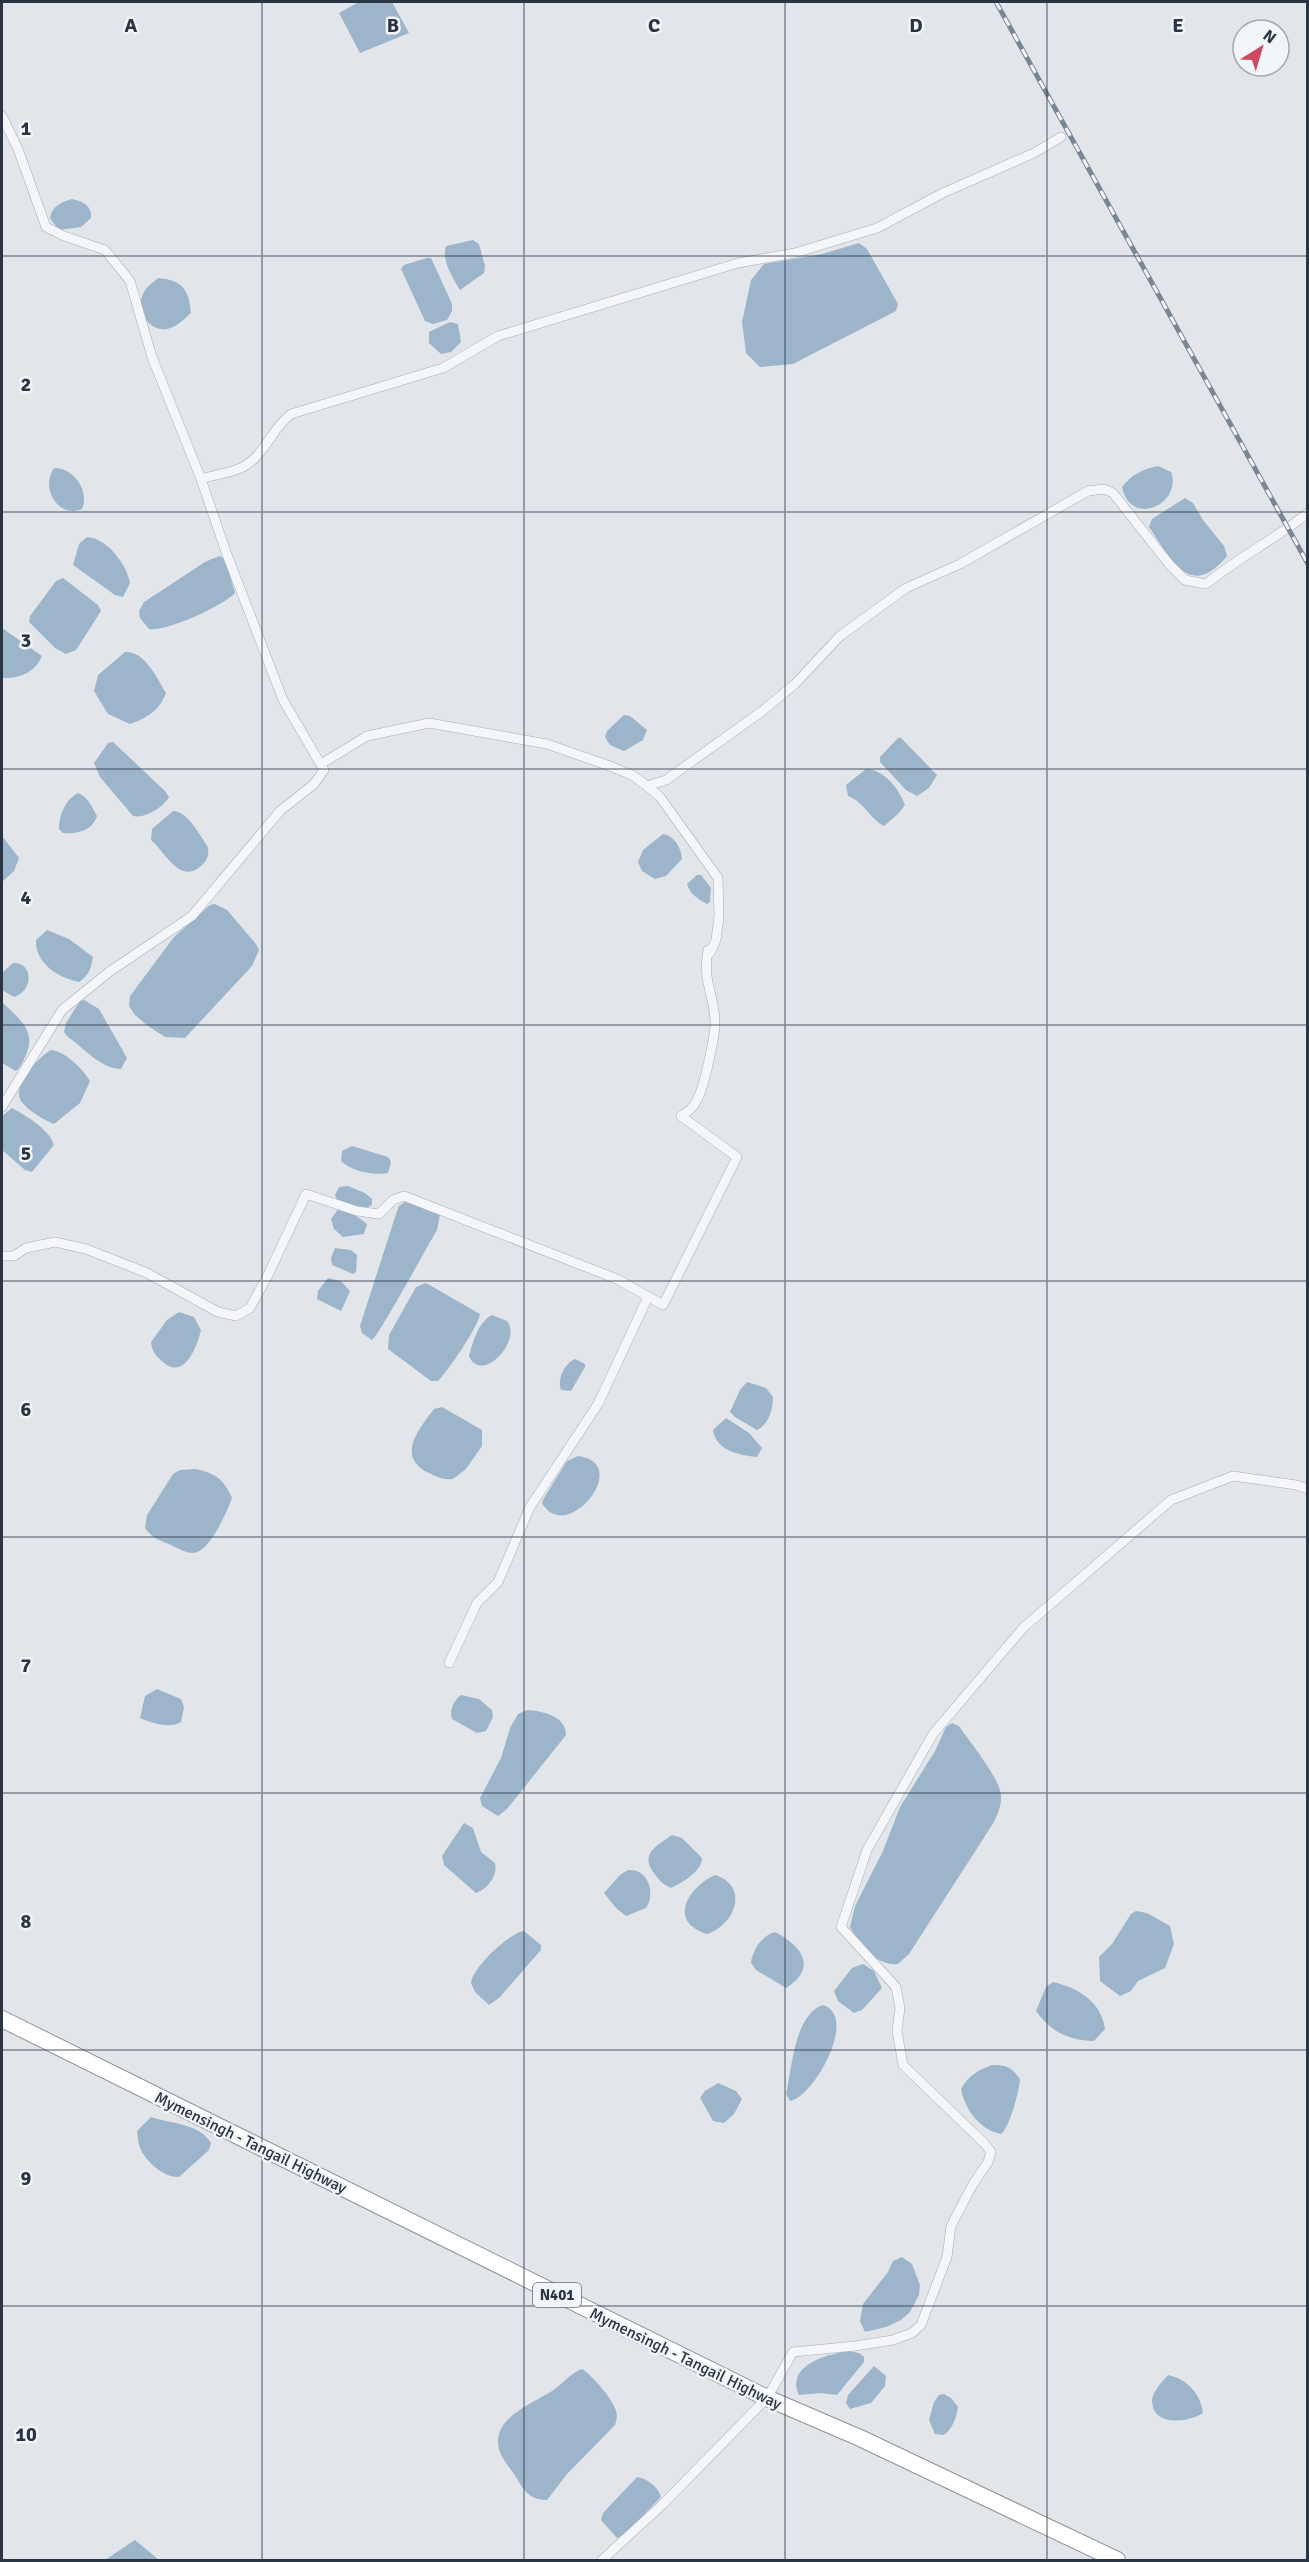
<svg xmlns="http://www.w3.org/2000/svg" width="1309" height="2562" font-family="Signika,sans-serif">
<style>
.water{fill:#9db5ca}
.lines{fill:none;stroke-linecap:round;stroke-linejoin:round}
.minor-casing{stroke:#a7adb4;stroke-width:10}
.trunk-casing{stroke:#8994a1;stroke-width:18}
.minor{stroke:#f5f6f9;stroke-width:9}
.trunk{stroke:#fff;stroke-width:16}
.rail-casing{stroke:#7b8694;stroke-width:5}
.rail{stroke:#f2f5f8;stroke-width:3;stroke-dasharray:9;stroke-linecap:butt}
.grid{fill:none;stroke:#2a3442;stroke-width:1.5;stroke-opacity:0.55}
.labels{text-anchor:middle;stroke-width:5;stroke-linejoin:round;paint-order:stroke}
.shield{fill:#f2f5f8;stroke:#666e79;stroke-width:1.5}
.shield-label{font-size:15px;font-weight:bold;fill:#2a3442}
.street-label{font-size:16px;fill:#2a3442;stroke:#f2f5f8}
.grid-label{font-size:20px;text-anchor:middle;font-weight:bold;fill:#2a3442;stroke:#f2f5f8;stroke-width:5;stroke-linejoin:round;paint-order:stroke}
</style>
<rect width="100%" height="100%" fill="#e2e6ea"/>
<g class="water">
<path d="M 359,2 L 392,2 L 409,33 L 360,53 L 339,13 Z"/>
<path d="M 72,199 C 83,201 92,206 91,218 L 81,227 L 59,230 L 50,218 C 52,206 61,202 72,199 Z"/>
<path d="M 473,240 L 479,244 L 485,266 L 484,273 L 460,290 C 453,278 441,260 446,246 Z"/>
<path d="M 859,243 L 867,249 L 898,304 L 896,311 L 793,364 L 760,367 L 746,353 L 742,322 L 751,280 L 764,264 L 822,254 Z"/>
<path d="M 427,258 L 431,258 L 452,304 L 452,311 L 447,320 L 433,324 L 425,321 L 401,269 L 404,265 Z"/>
<path d="M 158,278 C 182,280 189,289 191,313 C 184,319 177,327 167,329 C 147,332 135,307 144,292 C 147,286 154,282 158,278 Z"/>
<path d="M 450,322 L 458,324 L 461,342 L 451,352 L 441,354 L 429,343 L 429,332 Z"/>
<path d="M 1158,466 L 1171,472 C 1183,503 1131,529 1122,487 C 1131,475 1143,469 1158,466 Z"/>
<path d="M 54,468 C 73,467 90,491 82,509 C 58,519 40,488 54,468 Z"/>
<path d="M 1185,498 L 1193,503 L 1203,520 L 1224,546 L 1227,556 C 1190,601 1171,559 1149,527 L 1152,519 Z"/>
<path d="M 87,537 C 107,538 127,565 130,583 L 123,597 L 115,595 L 73,565 L 79,544 Z"/>
<path d="M 219,556 L 225,559 L 235,593 C 223,606 166,632 149,629 L 140,618 L 139,611 L 144,602 L 205,562 Z"/>
<path d="M 63,578 L 98,605 L 101,611 L 76,650 L 66,654 L 55,648 L 29,622 L 30,616 L 56,581 Z"/>
<path d="M 2,628 L 42,656 C 35,673 18,679 2,678 Z"/>
<path d="M 125,652 C 145,651 157,678 166,693 C 159,711 147,718 130,724 L 108,714 L 94,691 L 98,675 Z"/>
<path d="M 624,715 L 630,716 L 647,730 L 643,740 L 624,751 L 610,745 L 605,737 L 607,731 Z"/>
<path d="M 898,738 L 901,738 L 937,775 L 929,788 L 917,796 L 906,790 L 880,762 L 880,757 Z"/>
<path d="M 113,742 L 165,791 L 169,797 C 164,807 144,819 133,816 L 100,777 L 94,763 L 108,743 Z"/>
<path d="M 866,769 C 884,769 899,789 905,805 L 898,814 L 884,826 C 869,818 864,802 848,796 L 846,785 Z"/>
<path d="M 78,793 C 88,797 92,807 97,816 C 92,831 78,834 63,833 L 59,829 C 59,815 65,800 78,793 Z"/>
<path d="M 173,811 C 188,811 200,836 208,847 C 209,854 208,859 203,864 C 181,887 166,853 151,840 L 152,829 Z"/>
<path d="M 663,834 C 675,836 681,848 682,859 L 666,876 L 655,879 L 642,871 L 638,862 L 643,850 Z"/>
<path d="M 2,836 L 19,858 L 14,871 L 2,882 Z"/>
<path d="M 697,875 L 701,875 L 711,888 L 710,902 L 707,904 C 699,900 689,893 687,884 Z"/>
<path d="M 215,904 L 227,910 L 256,944 L 259,950 L 252,966 L 185,1038 L 165,1037 L 148,1026 L 135,1015 L 129,1006 L 130,996 L 174,937 L 210,905 Z"/>
<path d="M 47,930 L 69,939 L 93,957 C 91,969 89,975 79,982 C 58,978 35,963 36,940 Z"/>
<path d="M 13,963 C 31,961 36,989 14,997 L 2,990 L 2,973 Z"/>
<path d="M 84,1000 L 99,1009 L 127,1058 L 121,1069 C 101,1069 84,1048 68,1037 L 64,1032 L 66,1023 L 80,1001 Z"/>
<path d="M 2,1002 C 18,1018 37,1030 26,1055 C 23,1061 21,1067 16,1071 L 2,1063 Z"/>
<path d="M 51,1050 C 65,1051 83,1069 90,1081 L 80,1103 L 54,1124 C 44,1120 19,1106 19,1095 C 18,1087 24,1080 28,1073 C 34,1064 41,1056 51,1050 Z"/>
<path d="M 12,1108 C 25,1115 50,1130 54,1145 L 32,1172 L 25,1170 L 2,1150 L 2,1116 Z"/>
<path d="M 352,1146 L 388,1157 L 391,1162 L 388,1173 C 374,1176 351,1171 341,1161 L 342,1151 Z"/>
<path d="M 348,1186 L 365,1193 L 372,1199 L 372,1205 L 362,1210 L 337,1200 L 335,1195 L 339,1187 Z"/>
<path d="M 405,1202 L 430,1210 L 440,1215 L 437,1230 C 428,1245 378,1337 372,1340 L 362,1333 L 360,1326 L 396,1214 L 399,1206 Z"/>
<path d="M 339,1208 L 351,1212 L 367,1224 L 364,1234 L 343,1237 L 334,1229 L 331,1219 Z"/>
<path d="M 335,1248 L 351,1250 L 357,1255 L 356,1272 L 353,1274 L 332,1265 L 331,1258 Z"/>
<path d="M 328,1278 L 341,1281 L 350,1291 L 341,1311 L 317,1299 L 318,1291 Z"/>
<path d="M 426,1283 L 480,1314 C 477,1329 449,1369 438,1381 L 431,1381 L 388,1349 L 389,1335 L 416,1287 Z"/>
<path d="M 179,1312 L 194,1317 L 201,1330 C 197,1347 184,1381 163,1362 C 156,1356 152,1352 151,1342 L 167,1320 Z"/>
<path d="M 492,1315 L 507,1321 C 523,1341 481,1385 469,1356 C 473,1342 478,1322 492,1315 Z"/>
<path d="M 575,1359 L 585,1364 L 585,1367 L 571,1391 L 561,1390 C 557,1379 564,1364 575,1359 Z"/>
<path d="M 747,1382 L 766,1388 L 773,1397 C 773,1409 769,1424 757,1430 L 735,1417 L 730,1412 L 740,1390 Z"/>
<path d="M 442,1407 L 482,1430 L 482,1446 L 466,1469 L 453,1479 C 444,1480 437,1477 429,1473 C 396,1457 418,1430 434,1409 Z"/>
<path d="M 726,1418 L 749,1433 L 762,1448 L 757,1457 C 739,1455 716,1451 713,1430 Z"/>
<path d="M 578,1456 C 634,1463 566,1546 542,1503 L 544,1498 L 567,1461 Z"/>
<path d="M 195,1469 C 215,1473 224,1479 232,1498 C 227,1512 209,1553 193,1553 C 186,1553 177,1548 171,1545 C 159,1540 153,1539 145,1528 L 147,1515 L 173,1474 L 180,1470 Z"/>
<path d="M 157,1689 L 181,1699 L 184,1707 L 181,1722 C 169,1729 151,1723 140,1718 L 145,1696 Z"/>
<path d="M 461,1695 L 479,1699 L 492,1710 L 493,1717 L 486,1731 L 477,1733 L 452,1719 C 449,1710 454,1700 461,1695 Z"/>
<path d="M 527,1710 C 543,1711 566,1716 566,1735 L 507,1809 L 498,1816 L 482,1806 L 480,1798 L 501,1758 L 510,1728 L 518,1714 Z"/>
<path d="M 952,1723 L 959,1726 C 970,1742 995,1773 1000,1790 C 1003,1801 999,1812 994,1822 L 909,1954 L 898,1964 C 877,1967 859,1943 850,1927 L 855,1906 L 883,1851 L 900,1807 L 935,1751 L 946,1727 Z"/>
<path d="M 464,1823 L 473,1828 L 481,1852 L 495,1863 C 498,1875 488,1889 476,1893 L 444,1865 L 442,1856 Z"/>
<path d="M 672,1835 L 682,1838 L 702,1858 C 702,1871 682,1883 671,1888 C 664,1885 661,1882 656,1876 C 639,1854 654,1848 672,1835 Z"/>
<path d="M 628,1870 C 648,1868 656,1893 646,1908 L 626,1916 L 616,1908 L 604,1893 L 620,1875 Z"/>
<path d="M 715,1875 C 750,1886 735,1925 707,1934 C 667,1922 688,1887 715,1875 Z"/>
<path d="M 1136,1911 L 1147,1913 L 1170,1926 L 1174,1944 L 1165,1968 L 1138,1981 L 1131,1991 L 1120,1996 L 1100,1981 L 1099,1957 L 1112,1944 L 1131,1914 Z"/>
<path d="M 524,1931 L 541,1945 L 541,1950 L 499,1998 L 489,2005 L 475,1992 L 471,1983 C 472,1968 509,1933 524,1931 Z"/>
<path d="M 775,1932 C 802,1946 818,1968 786,1988 L 756,1970 L 751,1963 C 752,1951 762,1935 775,1932 Z"/>
<path d="M 863,1964 L 874,1971 L 882,1988 L 862,2010 L 854,2013 L 838,2001 L 834,1991 L 852,1968 Z"/>
<path d="M 1053,1982 C 1079,1988 1101,2002 1105,2029 L 1094,2041 C 1068,2040 1051,2032 1036,2011 L 1046,1987 Z"/>
<path d="M 823,2005 C 859,2016 814,2097 790,2101 L 786,2094 C 792,2069 794,2015 823,2005 Z"/>
<path d="M 992,2065 C 1007,2065 1011,2067 1020,2079 C 1019,2092 1010,2126 1001,2134 C 980,2130 965,2110 961,2089 C 968,2076 978,2070 992,2065 Z"/>
<path d="M 718,2083 L 736,2091 L 742,2099 L 734,2114 L 724,2123 L 713,2121 L 700,2098 L 705,2091 Z"/>
<path d="M 151,2117 C 171,2124 199,2123 211,2143 L 209,2150 L 179,2177 C 164,2178 147,2162 141,2150 C 138,2144 138,2137 137,2131 Z"/>
<path d="M 902,2257 L 912,2264 L 920,2285 L 919,2295 L 910,2312 L 901,2320 L 886,2327 L 865,2332 L 860,2321 L 863,2304 L 888,2272 L 893,2261 Z"/>
<path d="M 848,2351 L 859,2353 L 864,2357 L 864,2362 L 837,2395 L 821,2393 L 799,2395 C 786,2365 826,2355 848,2351 Z"/>
<path d="M 874,2366 L 886,2376 L 885,2386 L 871,2403 L 850,2409 L 846,2403 L 848,2395 Z"/>
<path d="M 582,2369 C 592,2375 616,2402 617,2415 C 617,2418 616,2422 615,2425 L 567,2474 L 547,2500 C 530,2500 524,2491 516,2477 C 511,2469 501,2458 499,2449 C 491,2418 532,2404 552,2391 C 562,2385 570,2373 582,2369 Z"/>
<path d="M 1168,2375 C 1187,2379 1201,2394 1203,2413 C 1189,2422 1152,2428 1152,2400 C 1153,2391 1162,2382 1168,2375 Z"/>
<path d="M 944,2394 L 951,2398 L 958,2407 C 957,2416 952,2431 943,2435 L 935,2434 L 929,2420 L 934,2402 L 939,2395 Z"/>
<path d="M 637,2477 C 647,2478 658,2487 661,2497 L 625,2534 L 617,2538 L 601,2520 L 603,2513 Z"/>
<path d="M 135,2540 L 159,2560 L 105,2560 Z"/>
</g>
<g class="lines">
<g class="minor-casing">
<g id="minor">
<path d="M 2,116 L 18,149 L 46,227 L 64,236 L 105,250 L 130,281 L 152,357 L 201,479 L 226,552 L 283,700 L 324,770 L 314,784 L 280,811 L 192,916 L 109,972 L 62,1010 L 2,1107"/>
<path d="M 201,479 C 214,475 231,473 243,467 C 265,455 272,428 291,414 L 443,368 L 498,336 L 738,263 L 795,253 L 877,228 L 943,193 L 1034,153 L 1061,137"/>
<path d="M 321,764 L 367,736 L 429,723 L 547,744 L 607,765 L 632,775 L 647,786 L 666,780 L 761,712 L 795,684 L 840,636 L 906,588 L 960,564 L 1088,491 L 1104,489 L 1113,493 L 1169,564 L 1185,580 L 1206,584 C 1238,558 1275,539 1308,513"/>
<path d="M 2,1256 L 14,1256 L 26,1248 L 55,1242 L 86,1249 L 147,1273 L 218,1312 L 236,1316 L 250,1308 L 269,1273 L 306,1194 L 357,1211 L 379,1214 L 393,1200 L 404,1196 L 617,1279 L 663,1305 L 737,1157 L 681,1116 C 688,1112 694,1107 697,1100 C 704,1088 715,1037 715,1023 C 715,996 702,982 708,950 L 710,953 L 716,940 L 719,916 L 718,878 L 660,797 L 647,786"/>
<path d="M 449,1663 L 477,1603 L 498,1582 L 530,1507 L 598,1404 L 648,1297"/>
<path d="M 602,2560 L 662,2505 L 767,2398 L 793,2352 L 855,2346 L 893,2340 L 912,2333 L 921,2325 L 947,2257 L 951,2226 L 973,2184 L 988,2162 L 991,2152 L 984,2143 L 903,2065 L 897,2031 L 900,2008 L 896,1987 L 841,1927 L 867,1850 L 933,1734 L 1023,1628 L 1171,1500 L 1233,1476 L 1296,1485 L 1308,1489"/>
</g>
</g>
<g class="trunk-casing">
<path id="trunk" d="M 2,2019 L 767,2398 L 860,2438 L 1117,2560"/>
</g>
<use href="#minor" class="minor"/>
<use href="#trunk" class="trunk"/>
<g class="rail-casing">
<path id="rail" d="M 996,2 L 1308,564"/>
</g>
<use href="#rail" class="rail"/>
</g>
<path class="grid" d="M 262,2 L 262,2560M 524,2 L 524,2560M 785,2 L 785,2560M 1047,2 L 1047,2560M 2,256 L 1308,256M 2,512 L 1308,512M 2,769 L 1308,769M 2,1025 L 1308,1025M 2,1281 L 1308,1281M 2,1537 L 1308,1537M 2,1793 L 1308,1793M 2,2050 L 1308,2050M 2,2306 L 1308,2306"/>
<g class="labels">
<rect class="shield" x="533" y="2283" width="48" height="24" rx="4.5"/>
<g class="shield-label">
<text x="557" y="2300">N401</text>
</g>
<g class="street-label">
<text transform="translate(251 2142) rotate(26)" y="6">Mymensingh - Tangail Highway</text>
<text transform="translate(686 2358) rotate(26)" y="6">Mymensingh - Tangail Highway</text>
</g>
</g>
<g class="grid-label">
<text x="131" y="32">A</text>
<text x="393" y="32">B</text>
<text x="654" y="32">C</text>
<text x="916" y="32">D</text>
<text x="1178" y="32">E</text>
<text x="26" y="135">1</text>
<text x="26" y="391">2</text>
<text x="26" y="647">3</text>
<text x="26" y="904">4</text>
<text x="26" y="1160">5</text>
<text x="26" y="1416">6</text>
<text x="26" y="1672">7</text>
<text x="26" y="1928">8</text>
<text x="26" y="2185">9</text>
<text x="26" y="2441">10</text>
</g>
<rect width="1309" height="2562" fill="none" stroke="#2a3442" stroke-width="6"/>
<g transform="translate(1261 48) rotate(37)"><circle r="28" fill="#f2f5f8" stroke="#a2a8af" stroke-width="1.5"/>
<path d="M0-4.5L10 22L0 15L-10 22Z" fill="#ce4862"/>
<text y="-9" font-size="16" font-weight="bold" text-anchor="middle" fill="#2a3442">N</text>
</g>
</svg>
